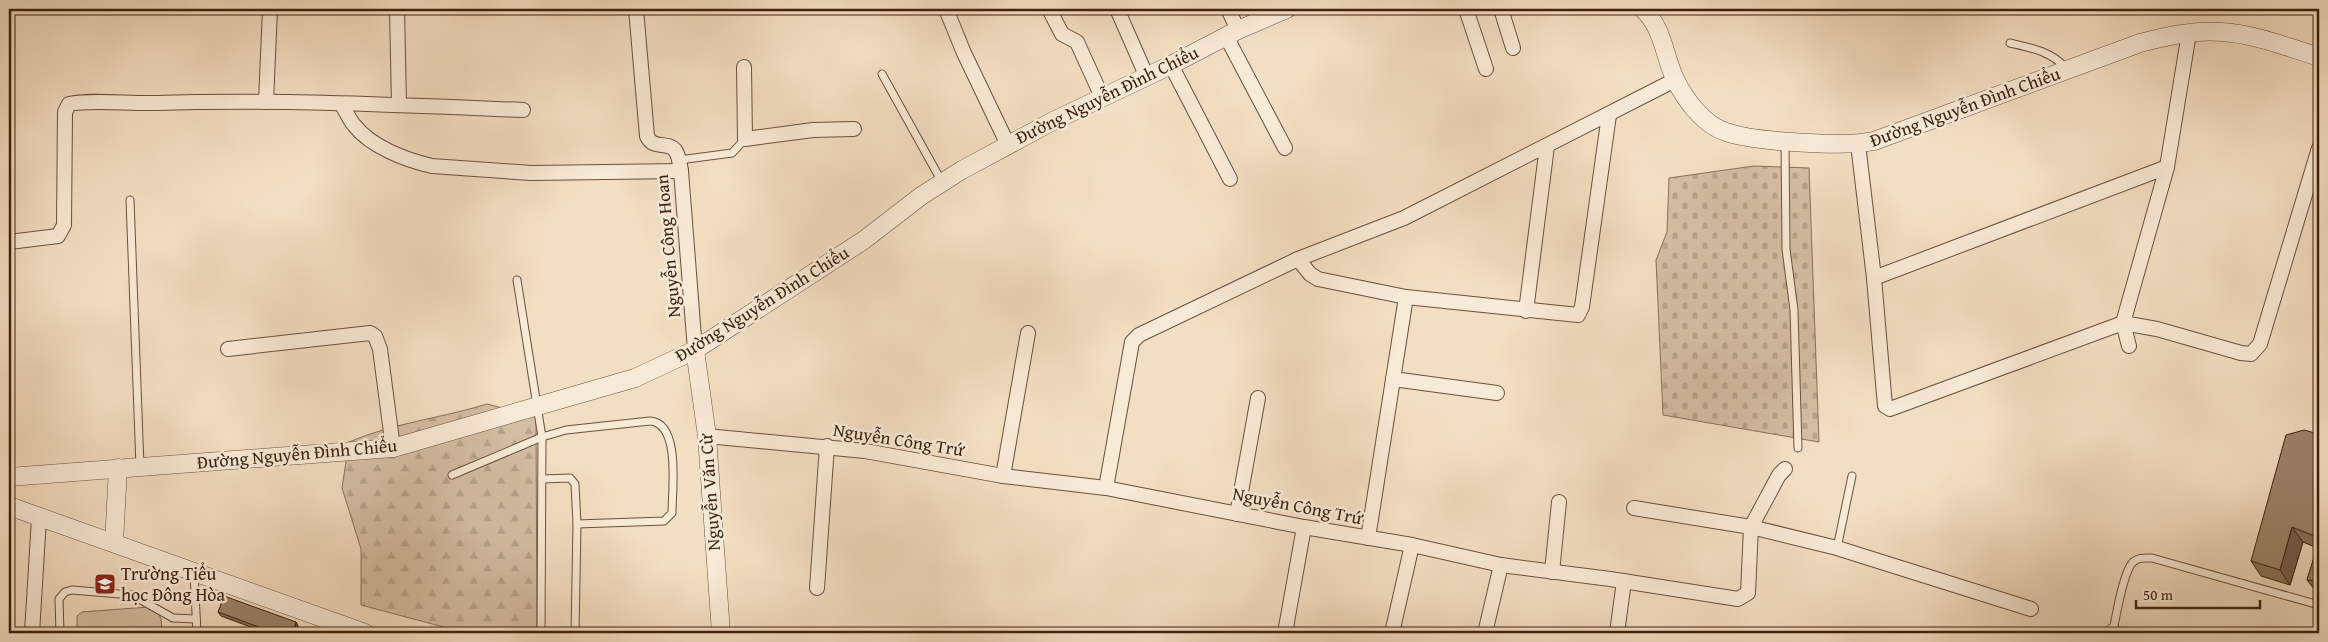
<svg xmlns="http://www.w3.org/2000/svg" width="2328" height="642" font-family="'Gentium Book Plus',serif">
<style>
.green{fill:#d3bea4;stroke:#88705a}
.forest{fill:url(#forest-firs);stroke:#88705a}
.cemetery{fill:url(#cemetery-stones);stroke:#88705a}
.lines{fill:none;stroke-linecap:round;stroke-linejoin:round}
.service-casing{stroke:#6b503c;stroke-width:9}
.minor-casing{stroke:#6b503c;stroke-width:16}
.tertiary-casing{stroke:#6b503c;stroke-width:19}
.service{stroke:#f7ead7;stroke-width:7}
.minor{stroke:#f7ead7;stroke-width:14}
.tertiary{stroke:#f7ead7;stroke-width:18}
.wall{fill:#86715d;stroke:#3e210f}
.shaded-wall{fill:#6d5c4c;stroke:#3e210f}
.building{fill:#9c836c;stroke:#3e210f}
.labels{text-anchor:middle;stroke-width:5;stroke-linejoin:round;paint-order:stroke}
.street-label{font-size:18px;fill:#3e210f;stroke:#f7ead7}
.poi-label{font-size:18px;fill:#3e210f;stroke:#f7ead7;text-anchor:start}
</style>
<defs>
<pattern id="forest-firs" width="22" height="20" patternUnits="userSpaceOnUse" patternTransform="scale(1.25)"><rect width="22" height="20" fill="#d3bea4"/><path d="M5 1l3.5 6h-7zM16 11l3.5 6h-7z" fill="#b6a38c"/></pattern>
<pattern id="cemetery-stones" width="16" height="16" patternUnits="userSpaceOnUse" patternTransform="scale(1.25)"><rect width="16" height="16" fill="#d3bea4"/><path d="M2 7V4a2 2 0 0 1 4 0v3zM10 15v-3a2 2 0 0 1 4 0v3z" fill="#b6a38c"/></pattern>
</defs>
<rect width="100%" height="100%" fill="#f2dec2"/>
<filter id="stains"><feTurbulence type="fractalNoise" baseFrequency=".004" numOctaves="4"/><feColorMatrix values="0 0 0 0 .2 0 0 0 0 .09 0 0 0 0 .02 0 0 0 .5 -.17"/></filter>
<radialGradient id="worn" r=".72"><stop offset=".6" stop-color="#630" stop-opacity="0"/><stop offset="1" stop-color="#630" stop-opacity=".3"/></radialGradient>
<path class="green" d="M 148,607 L 157,610 L 161,619 L 162,633 L 77,633 L 77,616 L 82,612 Z"/>
<path class="forest" d="M 487,404 L 536,417 L 537,633 L 466,633 L 361,605 L 361,549 L 342,488 L 349,442 C 393,423 442,418 487,404 Z"/>
<path class="cemetery" d="M 1754,166 L 1809,168 L 1819,442 L 1663,415 L 1656,260 L 1667,232 L 1669,178 Z"/>
<g class="lines">
<g class="service-casing">
<g id="service">
<path d="M 2010,43 C 2032,48 2050,51 2066,68"/>
<path d="M 882,74 L 942,182"/>
<path d="M 1785,141 L 1786,249 L 1794,310 L 1798,448"/>
<path d="M 679,160 L 732,153 L 745,139"/>
<path d="M 130,200 L 140,466"/>
<path d="M 517,280 L 542,437 L 541,633"/>
<path d="M 452,475 L 542,437 L 566,430 L 650,421 C 681,423 672,490 672,513 L 664,521 L 577,524"/>
<path d="M 542,479 L 570,478 L 575,484 L 577,524 L 575,633"/>
<path d="M 1837,548 L 1852,476"/>
<path d="M 194,573 L 197,633"/>
<path d="M 197,631 L 213,633"/>
<path d="M 2113,631 C 2116,617 2123,572 2133,562 C 2139,557 2145,558 2152,558 L 2319,605"/>
<path d="M 60,633 L 59,599 L 65,592 L 72,590 L 132,595 L 173,618 L 196,619"/>
</g>
</g>
<g class="minor-casing">
<g id="minor">
<path d="M 397,9 L 399,105"/>
<path d="M 636,9 L 647,136 C 653,150 667,141 675,150 C 679,155 680,165 681,171 L 695,350"/>
<path d="M 946,9 L 964,53 L 1008,145"/>
<path d="M 1049,9 L 1062,34 L 1077,42 L 1102,97"/>
<path d="M 1117,9 L 1146,75"/>
<path d="M 1228,9 L 1238,30"/>
<path d="M 1466,9 L 1486,69"/>
<path d="M 1501,9 L 1513,48"/>
<path d="M 1226,36 L 1285,148"/>
<path d="M 1171,65 L 1230,179"/>
<path d="M 744,67 L 745,139 L 813,130 L 854,129"/>
<path d="M 266,102 L 270,9"/>
<path d="M 342,105 C 346,111 349,119 354,125 C 371,147 406,160 432,166 L 531,173 L 681,171"/>
<path d="M 1858,144 L 1874,278 L 1885,406 L 1890,409 L 2123,323 L 2157,329 L 2241,353 L 2251,354 L 2260,344 L 2319,148"/>
<path d="M 9,242 L 58,236 L 64,225 L 65,112 L 69,104 C 91,99 130,104 156,103 C 278,99 401,105 523,110"/>
<path d="M 1298,259 L 1310,274 L 1318,279 L 1406,297 L 1578,315 L 1582,307 L 1609,115"/>
<path d="M 1874,278 L 2167,167"/>
<path d="M 1526,311 L 1547,146"/>
<path d="M 2129,346 L 2123,323 L 2167,167 L 2189,33"/>
<path d="M 228,349 L 370,333 L 375,336 L 380,349 L 393,448"/>
<path d="M 1393,379 L 1497,393"/>
<path d="M 707,436 L 865,451 L 1003,476 L 1106,488 L 1304,527 L 1412,545 L 1501,565 L 1610,579 L 1738,599 L 1748,593 L 1751,527 L 1779,475 L 1785,469"/>
<path d="M 1003,476 L 1028,333"/>
<path d="M 1106,488 L 1132,342 L 1139,335 L 1298,259 L 1404,218 L 1675,80"/>
<path d="M 1634,508 L 1751,527 L 1837,548 L 2031,609"/>
<path d="M 1237,514 L 1258,398"/>
<path d="M 1368,538 L 1406,297"/>
<path d="M 1552,572 L 1559,502"/>
<path d="M 817,588 L 827,446"/>
<path d="M 32,633 L 39,518"/>
<path d="M 1285,633 L 1304,527"/>
<path d="M 1392,633 L 1412,545"/>
<path d="M 1485,633 L 1501,565"/>
<path d="M 1617,633 L 1624,581"/>
<path d="M 2112,633 L 2113,631"/>
</g>
</g>
<g class="tertiary-casing">
<g id="tertiary">
<path d="M 1643,9 C 1664,29 1664,57 1676,81 C 1686,101 1704,125 1726,132 C 1754,142 1845,147 1874,141 L 2140,43 C 2167,36 2194,30 2221,32 C 2255,34 2287,47 2319,57"/>
<path d="M 695,350 L 707,436 L 721,633"/>
<path d="M 9,477 L 393,448 L 635,378 L 695,350 L 864,240 L 921,196 L 962,170 L 1053,121 L 1171,65 L 1238,30 L 1287,9"/>
<path d="M 9,506 L 365,633"/>
<path d="M 114,543 L 118,468"/>
</g>
</g>
<use href="#service" class="service"/>
<use href="#minor" class="minor"/>
<use href="#tertiary" class="tertiary"/>
</g>
<g class="wall">
<path d="M 2319,434 L 2319,595 L 2318,594 L 2307,580 L 2317,548 L 2303,542 L 2290,585 L 2261,576 L 2251,561 Z"/>
<path d="M 218,612 L 296,622 L 298,626 L 297,633 L 267,633 L 221,616 Z"/>
</g>
<g class="shaded-wall">
<path d="M 2292,527 L 2303,542 L 2290,585 L 2280,570 Z"/>
<path d="M 296,622 L 298,626 L 297,633 L 293,633 Z"/>
</g>
<g class="building">
<path d="M 2304,430 L 2319,434 L 2319,538 L 2292,527 L 2280,570 L 2251,561 L 2286,435 Z"/>
<path d="M 2319,541 L 2319,581 L 2307,580 Z"/>
<path d="M 224,596 L 296,622 L 293,633 L 275,633 L 218,612 Z"/>
</g>
<defs>
<g id="school-square" transform="scale(1.125)"><rect x="-9" y="-9" width="18" height="18" rx="4" fill="#8f2418" stroke="#f7ead7"/><path d="M0-5L7-2L0 1L-7-2ZM-4 1L0 2.5L4 1V4Q0 6-4 4Z" fill="#fff"/></g>
</defs>
<g fill-rule="evenodd">
<use href="#school-square" x="105" y="584"/>
</g>
<g class="labels">
<g class="street-label">
<text transform="translate(1107 95) rotate(-26)" y="6">Đường Nguyễn Đình Chiểu</text>
<text transform="translate(1965 107) rotate(-20)" y="6">Đường Nguyễn Đình Chiểu</text>
<text transform="translate(668 246) rotate(-95)" y="6">Nguyễn Công Hoan</text>
<text transform="translate(762 304) rotate(-32)" y="6">Đường Nguyễn Đình Chiểu</text>
<text transform="translate(899 440) rotate(9)" y="6">Nguyễn Công Trứ</text>
<text transform="translate(297 454) rotate(-5)" y="6">Đường Nguyễn Đình Chiểu</text>
<text transform="translate(710 492) rotate(-94)" y="6">Nguyễn Văn Cừ</text>
<text transform="translate(1298 506) rotate(11)" y="6">Nguyễn Công Trứ</text>
</g>
<g class="poi-label">
<text x="121" y="580">Trường Tiểu<tspan x="121" dy="21">học Đông Hòa</tspan></text>
</g>
</g>
<rect width="2328" height="642" fill="none" stroke="#f2dec2" stroke-width="30"/>
<rect x="10" y="10" width="2308" height="622" fill="none" stroke="#3e210f" stroke-width="2.5"/>
<rect x="15" y="15" width="2298" height="612" fill="none" stroke="#3e210f"/>
<path d="M2136 600v8h124v-8" fill="none" stroke="#3e210f" stroke-width="2.5"/>
<text x="2143" y="600" font-size="15" fill="#3e210f" stroke="#f7ead7" stroke-width="4" paint-order="stroke">50 m</text>
<rect width="100%" height="100%" filter="url(#stains)"/>
<rect width="100%" height="100%" fill="url(#worn)"/>
</svg>
